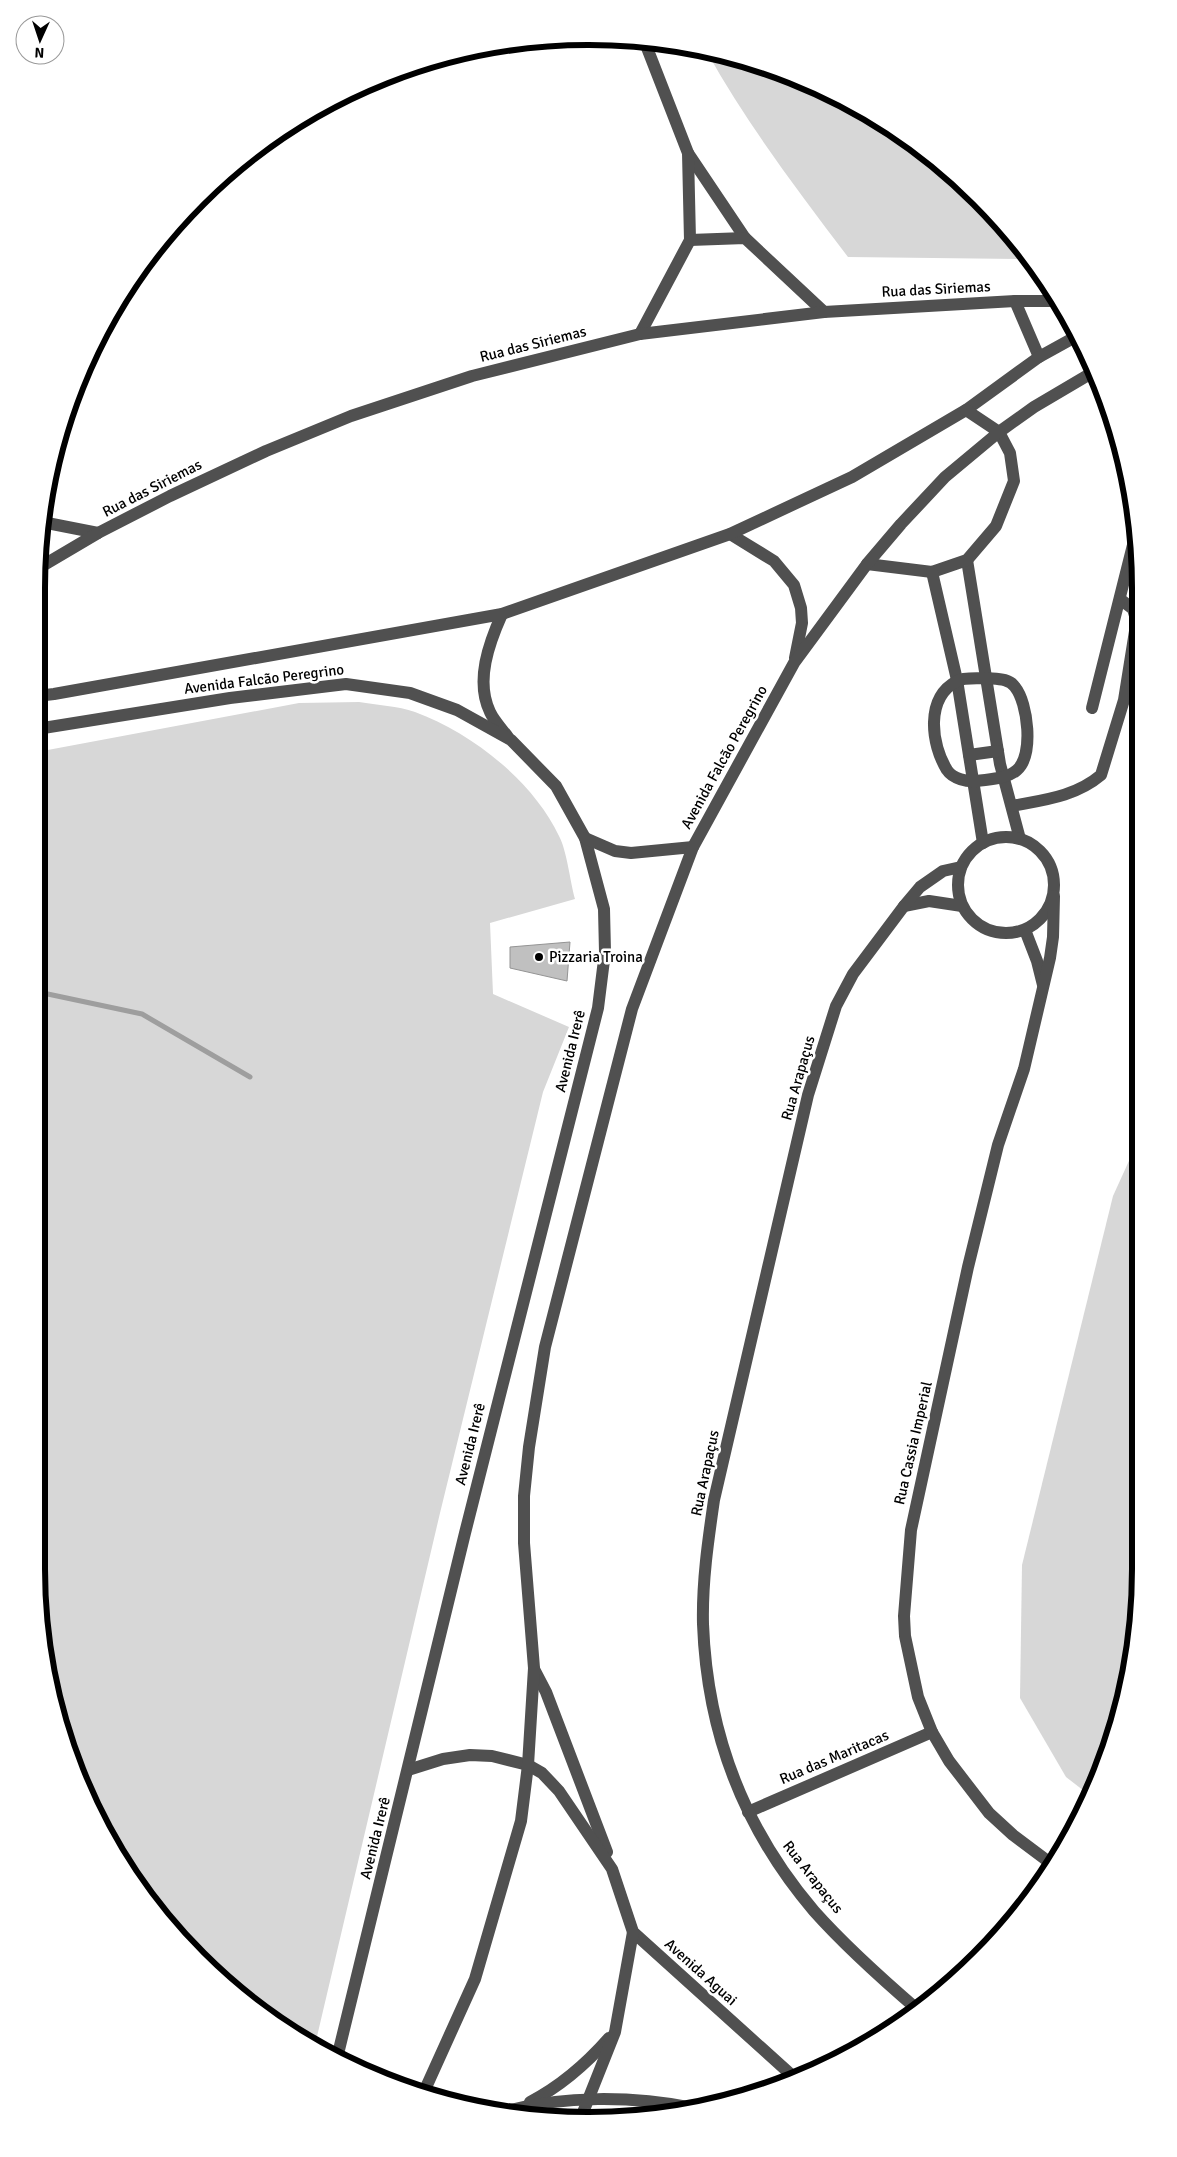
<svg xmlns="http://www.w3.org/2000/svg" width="1177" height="2157" font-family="Signika,sans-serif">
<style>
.green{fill:#d7d7d7}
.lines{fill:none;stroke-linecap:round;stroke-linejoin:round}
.stream{stroke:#9e9e9e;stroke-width:5}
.building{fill:#c0c0c0;stroke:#949494}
.minor{stroke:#505050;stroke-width:12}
.poi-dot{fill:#000;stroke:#fff;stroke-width:2}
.labels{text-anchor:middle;stroke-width:5;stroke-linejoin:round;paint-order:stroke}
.street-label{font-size:15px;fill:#000;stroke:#fff}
.poi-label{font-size:15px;fill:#000;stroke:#fff;text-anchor:start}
.rim{fill:none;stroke:#000;stroke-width:6}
</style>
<rect width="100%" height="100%" fill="#fff"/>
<g class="green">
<path d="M 707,52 L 766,65 L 864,110 L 953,173 L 1028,259 L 848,257 C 798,191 747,124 707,52 Z"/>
<path d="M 359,702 C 377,705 398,706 415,712 C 472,733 533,781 559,836 C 567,851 570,881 575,899 L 490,923 L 493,994 L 569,1027 L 543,1092 L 440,1513 L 315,2045 L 282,2028 L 224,1984 L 151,1905 L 110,1844 L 66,1746 L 47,1676 L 36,1568 L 37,752 L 299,703 Z"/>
<path d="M 1138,1141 L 1140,1604 L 1122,1712 L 1088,1794 L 1066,1777 L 1020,1698 L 1022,1565 L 1113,1196 Z"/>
</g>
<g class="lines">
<path class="stream" d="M 37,987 L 43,993 L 142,1014 L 250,1077"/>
</g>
<path class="building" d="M 570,942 L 567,981 L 510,968 L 510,947 Z"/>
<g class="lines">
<g class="minor">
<path d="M 688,153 L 745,238"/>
<path d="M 690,240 L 745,238 L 824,312"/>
<path d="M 1015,301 L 1039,357"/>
<path d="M 640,334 L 690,240 L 688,153 L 644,40"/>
<path d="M 42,522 L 98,533"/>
<path d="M 730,534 L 774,561 L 794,585 L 801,608 L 802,623 L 795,658"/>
<path d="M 967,560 L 1000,764 L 1020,839"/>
<path d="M 867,564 L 932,572 L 967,560 L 996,526 L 1014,481 L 1010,453 L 999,432 L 1034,407 L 1095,371"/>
<path d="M 37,569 L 98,533 L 170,496 L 266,451 L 351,416 L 472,376 L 640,334 L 824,312 L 1015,301 L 1058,301"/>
<path d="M 932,572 L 957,680 L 983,843"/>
<path d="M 1120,599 L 1133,609 L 1136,619"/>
<path d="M 502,614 C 489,643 475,681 490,712 C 494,721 502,729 508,737"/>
<path d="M 987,678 C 996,679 1009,678 1015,687 C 1028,703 1034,755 1017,770 C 1007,779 990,779 977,781 C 967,782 953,779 947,770 C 931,744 925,698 957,681 C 964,677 978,679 987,678 Z"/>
<path d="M 37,696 L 54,694 L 502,614 L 730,534 L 852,477 L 966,410 L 1039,357 L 1077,336"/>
<path d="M 1092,708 L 1136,533"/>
<path d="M 37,729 L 230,698 L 346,684 L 410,693 L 457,710 L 511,740 L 556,786 L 585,838 L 604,909 L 605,952 L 598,1008 L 465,1533 L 337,2058"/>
<path d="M 969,755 L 998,751"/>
<path d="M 1012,806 C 1043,800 1075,797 1101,775 L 1124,700 L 1136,625"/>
<circle cx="1006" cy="885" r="48"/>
<path d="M 585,838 L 615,851 L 631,853 L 693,847"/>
<path d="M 904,906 L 929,901 L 962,906"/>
<path d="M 1025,930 L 1037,961 L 1043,985"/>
<path d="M 534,1669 L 546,1692 L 607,1852"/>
<path d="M 408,1770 L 443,1759 L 470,1755 L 492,1756 L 528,1765 L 542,1773 L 559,1791 L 612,1869 L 633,1932 L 797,2080"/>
<path d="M 748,1812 L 932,1732"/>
<path d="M 1053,1865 L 1013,1835 L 989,1813 L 949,1761 L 932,1732 L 918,1697 L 905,1636 L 904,1616 L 911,1530 L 968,1267 L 998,1145 L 1024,1069 L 1050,958 L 1053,937 L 1054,896"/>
<path d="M 918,2010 C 882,1979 846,1947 814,1911 C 744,1829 707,1732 703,1624 C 702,1583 708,1541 714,1500 L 808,1095 L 836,1006 L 853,974 L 904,906 L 920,887 L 943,871 L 961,867"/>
<path d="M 423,2094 L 475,1979 L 521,1821 L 528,1765 L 534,1668 L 524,1543 L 524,1496 L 529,1447 L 545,1347 L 632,1009 L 693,847 L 794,663 L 867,564 L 901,524 L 945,477 L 999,432 L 966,410"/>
<path d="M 530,2102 C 559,2087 587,2063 609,2038"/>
<path d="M 503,2112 C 562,2095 634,2096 693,2108"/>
<path d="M 580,2120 L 615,2032 L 633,1932"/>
</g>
</g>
<circle class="poi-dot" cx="539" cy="957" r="5"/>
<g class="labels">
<g class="street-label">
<text transform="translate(936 289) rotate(-3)" y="5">Rua das Siriemas</text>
<text transform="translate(533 344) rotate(-14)" y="5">Rua das Siriemas</text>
<text transform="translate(152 488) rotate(-27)" y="5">Rua das Siriemas</text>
<text transform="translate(264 679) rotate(-7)" y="5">Avenida Falcão Peregrino</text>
<text transform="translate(724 757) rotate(-61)" y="5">Avenida Falcão Peregrino</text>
<text transform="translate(570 1051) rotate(-76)" y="5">Avenida Irerê</text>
<text transform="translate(798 1078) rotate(-74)" y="5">Rua Arapaçus</text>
<text transform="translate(913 1443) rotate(-77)" y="5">Rua Cassia Imperial</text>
<text transform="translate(470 1444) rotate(-76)" y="5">Avenida Irerê</text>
<text transform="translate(705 1473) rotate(-78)" y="5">Rua Arapaçus</text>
<text transform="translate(834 1757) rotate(-23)" y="5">Rua das Maritacas</text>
<text transform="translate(375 1838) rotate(-76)" y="5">Avenida Irerê</text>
<text transform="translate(813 1877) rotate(52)" y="5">Rua Arapaçus</text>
<text transform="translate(701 1972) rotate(42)" y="5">Avenida Aguai</text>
</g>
<g class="poi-label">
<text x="549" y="962">Pizzaria Troina</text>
</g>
</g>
<path d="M0 0H1177V2157H0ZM588 45H589A543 543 0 0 1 1132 588V1569A543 543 0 0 1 589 2112H588A543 543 0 0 1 45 1569V588A543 543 0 0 1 588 45Z" fill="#fff" fill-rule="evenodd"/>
<path class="rim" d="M588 45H589A543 543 0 0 1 1132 588V1569A543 543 0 0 1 589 2112H588A543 543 0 0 1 45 1569V588A543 543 0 0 1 588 45Z"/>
<g transform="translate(40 40) rotate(183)"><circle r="24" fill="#ffffff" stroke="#999999"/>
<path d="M0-4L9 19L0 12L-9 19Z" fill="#000000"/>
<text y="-8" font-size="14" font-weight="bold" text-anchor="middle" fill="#000000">N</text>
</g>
</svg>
